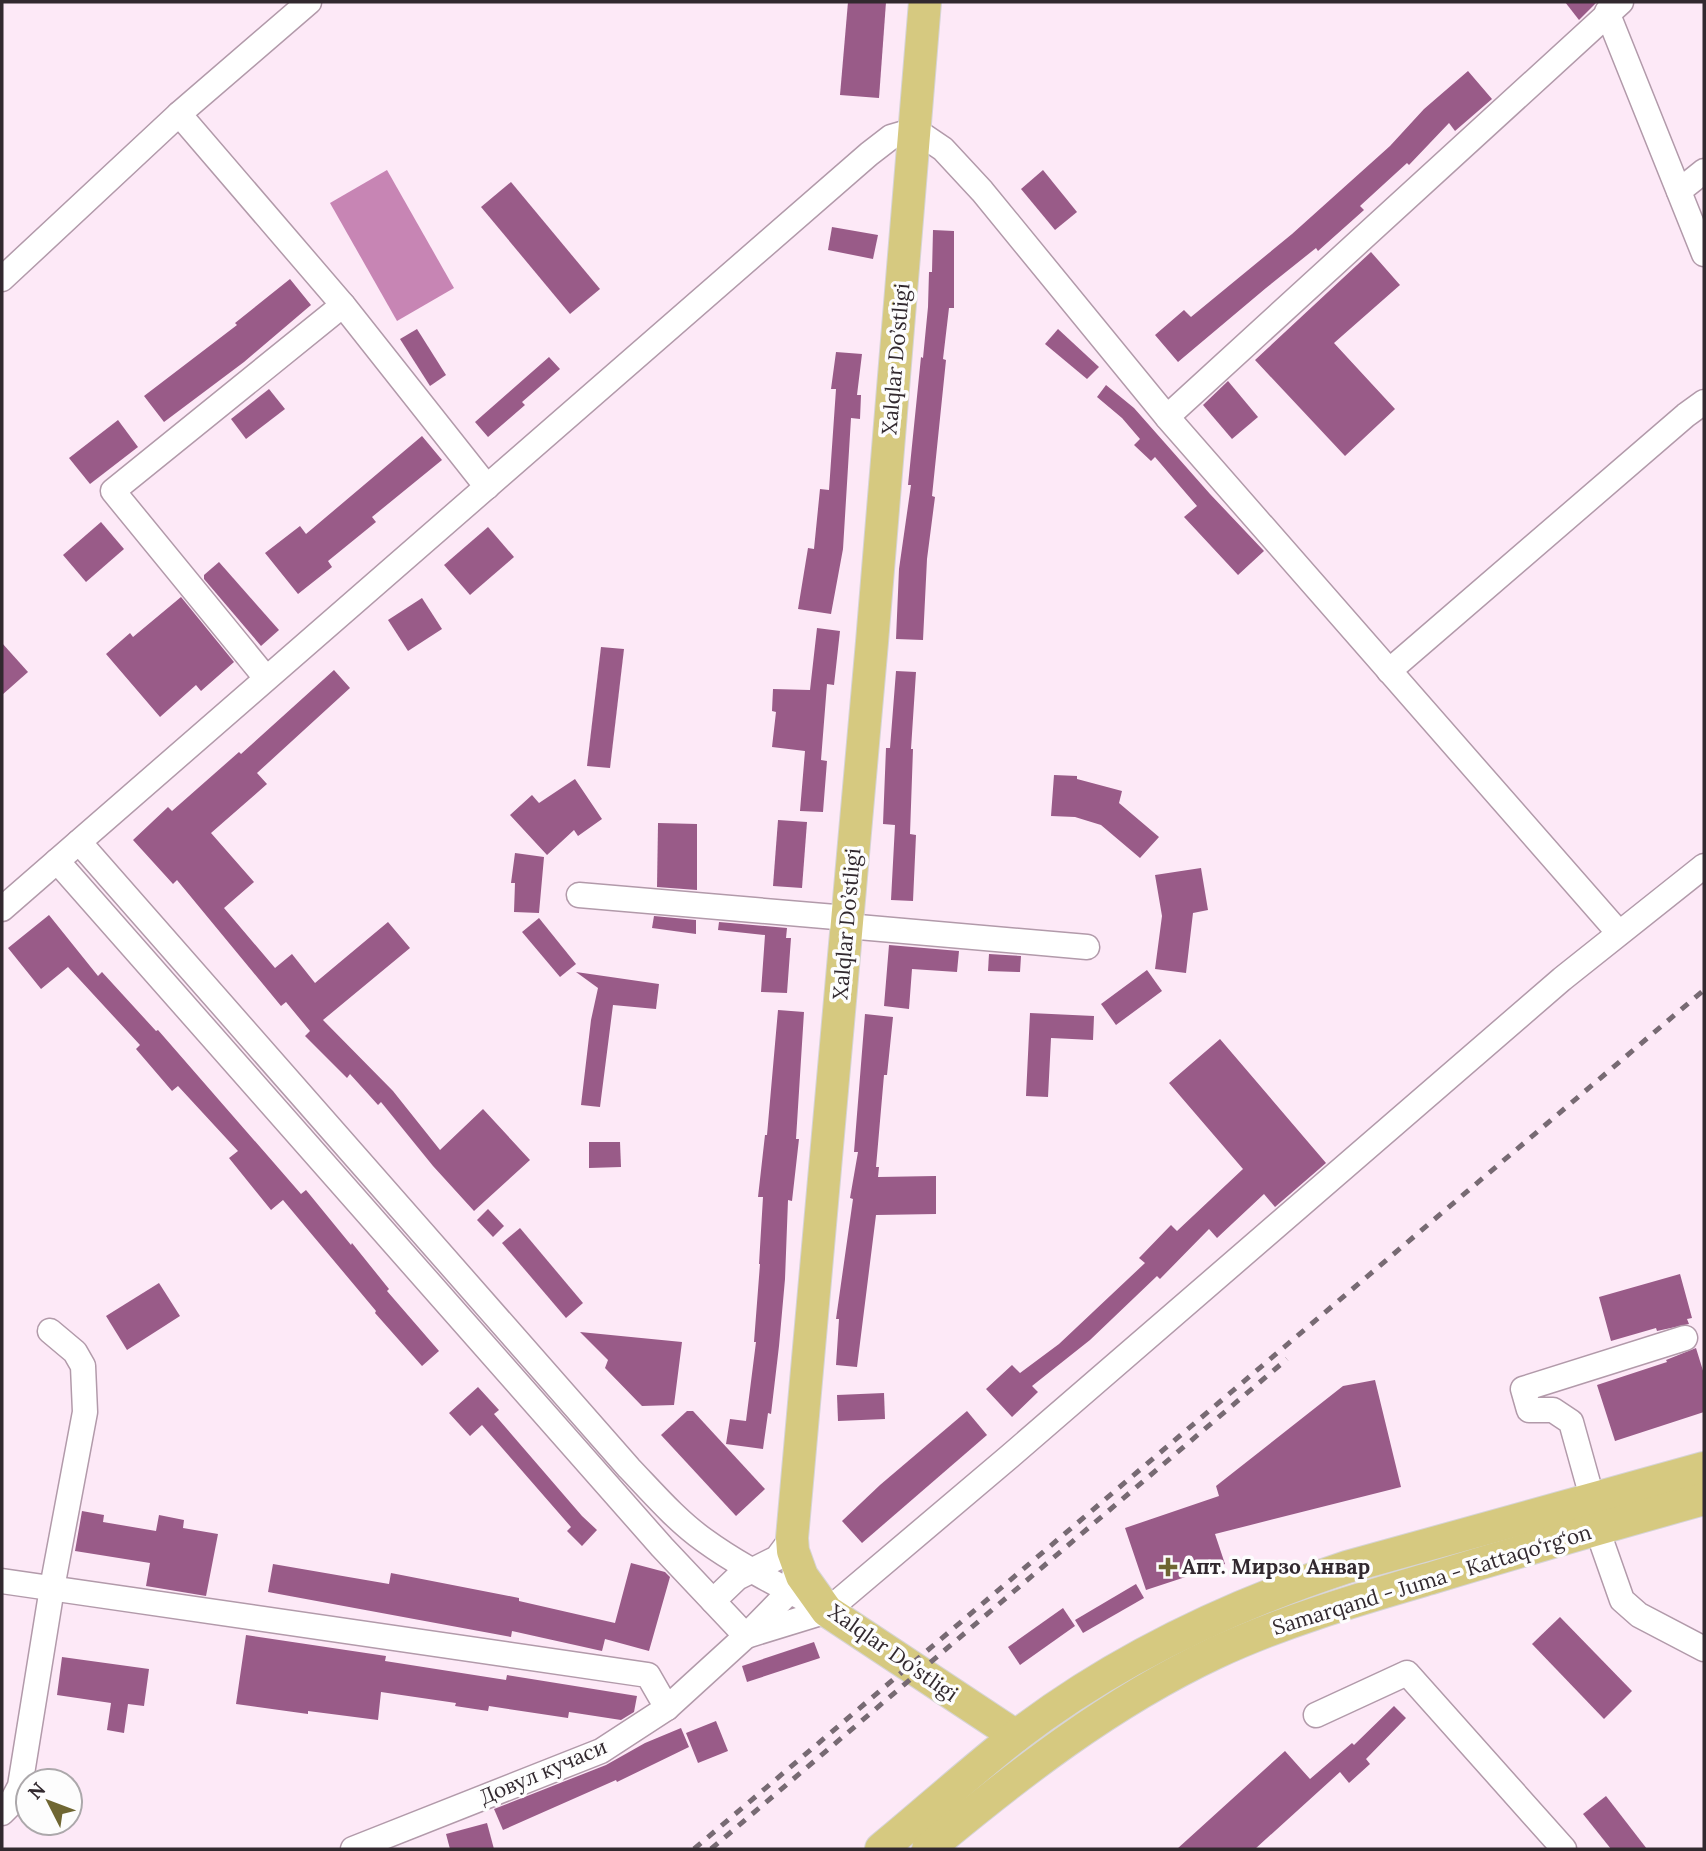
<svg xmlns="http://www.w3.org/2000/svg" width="1706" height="1851" font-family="Lora,serif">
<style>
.water{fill:#c785b4}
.building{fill:#995b88}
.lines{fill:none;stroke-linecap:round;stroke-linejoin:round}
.minor-casing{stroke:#b29aaa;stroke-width:27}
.major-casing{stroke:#d6d4d5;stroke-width:34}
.minor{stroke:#fff;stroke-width:24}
.major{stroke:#d6c980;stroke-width:32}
.rail{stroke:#776a73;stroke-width:5;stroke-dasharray:9 9;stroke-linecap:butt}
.poi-dot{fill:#6f6632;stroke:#fdfdfd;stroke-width:2.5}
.labels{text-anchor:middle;stroke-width:7;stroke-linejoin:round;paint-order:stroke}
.street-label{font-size:21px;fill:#32292f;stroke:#fdfdfd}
.poi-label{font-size:21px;font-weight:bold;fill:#32292f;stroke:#fdfdfd;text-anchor:start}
</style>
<rect width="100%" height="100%" fill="#fde9f7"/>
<path class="water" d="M 387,170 L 454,288 L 397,321 L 330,203 Z"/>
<g class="building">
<path d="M 848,2 L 886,2 L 879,98 L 840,95 Z"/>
<path d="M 1565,2 L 1597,2 L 1579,20 Z"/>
<path d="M 1468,71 L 1492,99 L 1455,131 L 1449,123 L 1409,165 L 1407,163 L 1360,206 L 1364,210 L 1318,251 L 1316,248 L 1266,288 L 1178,362 L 1155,335 L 1184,310 L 1191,317 L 1292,234 L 1390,146 L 1424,109 Z"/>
<path d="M 1043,170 L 1077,212 L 1055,230 L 1021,189 Z"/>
<path d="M 511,182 L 600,289 L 570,314 L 481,207 Z"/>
<path d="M 832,227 L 878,235 L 873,259 L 828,250 Z"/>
<path d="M 933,230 L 954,231 L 954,308 L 949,308 L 943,359 L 946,360 L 932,496 L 935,497 L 927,559 L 923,640 L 896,639 L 899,569 L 911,485 L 908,485 L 921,357 L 923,358 L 928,307 L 929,272 L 932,272 Z"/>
<path d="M 1371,252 L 1400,285 L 1334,343 L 1395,409 L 1345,456 L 1255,360 Z"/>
<path d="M 290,279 L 311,305 L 244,362 L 164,422 L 144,396 L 237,325 L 235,323 Z"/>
<path d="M 417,329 L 446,375 L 430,386 L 400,339 Z"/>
<path d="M 1058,329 L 1099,367 L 1087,379 L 1045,344 Z"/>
<path d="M 836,352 L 862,354 L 857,395 L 861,395 L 860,419 L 851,418 L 843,549 L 831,614 L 798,609 L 808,548 L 814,549 L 820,489 L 829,490 L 836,389 L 831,389 Z"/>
<path d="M 549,357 L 560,369 L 522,402 L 525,405 L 488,437 L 475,422 Z"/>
<path d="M 1228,381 L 1258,417 L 1232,439 L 1203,405 Z"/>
<path d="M 1106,385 L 1134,408 L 1210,494 L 1264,551 L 1238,575 L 1184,517 L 1197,506 L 1155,457 L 1151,461 L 1134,445 L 1140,439 L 1122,418 L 1097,397 Z"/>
<path d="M 269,389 L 285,409 L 246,439 L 231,419 Z"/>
<path d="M 118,420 L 138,447 L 90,484 L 69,458 Z"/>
<path d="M 422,436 L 442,460 L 372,517 L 376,522 L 328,561 L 332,567 L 298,594 L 265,553 L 300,526 L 306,534 Z"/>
<path d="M 101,522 L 124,549 L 86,582 L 63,555 Z"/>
<path d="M 488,527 L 514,557 L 470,595 L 444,565 Z"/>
<path d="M 219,562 L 279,630 L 261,646 L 204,579 L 204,575 Z"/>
<path d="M 181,597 L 234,662 L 201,691 L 196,685 L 160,717 L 106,654 L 130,633 L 133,637 Z"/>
<path d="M 422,598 L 442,629 L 408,651 L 388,620 Z"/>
<path d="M 817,628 L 840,631 L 834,685 L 827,684 L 821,760 L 827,761 L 823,812 L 800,811 L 805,751 L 772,747 L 776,712 L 772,711 L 773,689 L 810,690 Z"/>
<path d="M 2,643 L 28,672 L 2,695 Z"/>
<path d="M 601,647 L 624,649 L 610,768 L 587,766 Z"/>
<path d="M 334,670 L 350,688 L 257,773 L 267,784 L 211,833 L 254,882 L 224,908 L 275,968 L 292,954 L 315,983 L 388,922 L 410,948 L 323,1020 L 393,1091 L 440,1150 L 483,1109 L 530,1160 L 474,1211 L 433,1166 L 381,1102 L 378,1105 L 350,1074 L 347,1078 L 305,1036 L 310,1031 L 286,1002 L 281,1006 L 177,880 L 173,884 L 133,840 L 168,807 L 172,811 L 239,752 L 241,754 Z"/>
<path d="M 896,671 L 916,672 L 911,749 L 913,749 L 910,834 L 916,835 L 913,901 L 891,900 L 895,825 L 883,824 L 886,748 L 890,748 Z"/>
<path d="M 1054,775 L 1077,776 L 1077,779 L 1122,791 L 1119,803 L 1159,837 L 1140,858 L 1101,825 L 1075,817 L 1051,816 Z"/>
<path d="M 575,779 L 602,819 L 578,836 L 574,830 L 547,855 L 510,815 L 532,795 L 539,803 Z"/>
<path d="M 778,820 L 807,822 L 802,888 L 773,886 Z"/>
<path d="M 658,823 L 697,824 L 697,890 L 657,887 Z"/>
<path d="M 515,853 L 544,857 L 539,913 L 514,912 L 515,883 L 511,883 Z"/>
<path d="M 1201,868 L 1208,910 L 1193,913 L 1186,973 L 1155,969 L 1162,916 L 1155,875 Z"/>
<path d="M 49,915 L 98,976 L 102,972 L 156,1031 L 158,1030 L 301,1194 L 306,1190 L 351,1245 L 352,1243 L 389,1289 L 387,1291 L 439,1351 L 422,1366 L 375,1313 L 376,1311 L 283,1200 L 271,1210 L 229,1158 L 238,1151 L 178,1086 L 172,1091 L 136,1049 L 140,1045 L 68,967 L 41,989 L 8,948 Z"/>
<path d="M 654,916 L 696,920 L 696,934 L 652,928 Z"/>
<path d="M 539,918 L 576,964 L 560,977 L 522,932 Z"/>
<path d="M 719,922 L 787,928 L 786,938 L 791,938 L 787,993 L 761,992 L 765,935 L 718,930 Z"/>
<path d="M 889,945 L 959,951 L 957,972 L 912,969 L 909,1009 L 884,1006 Z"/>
<path d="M 989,954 L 1021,956 L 1020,972 L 988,971 Z"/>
<path d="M 1147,970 L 1162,991 L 1116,1025 L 1101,1004 Z"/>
<path d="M 576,972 L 659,984 L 656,1009 L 613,1005 L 600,1107 L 581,1105 L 591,1020 L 598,988 Z"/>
<path d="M 778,1010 L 804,1012 L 796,1139 L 799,1139 L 792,1201 L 788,1200 L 785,1279 L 779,1346 L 771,1414 L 768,1413 L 763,1449 L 726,1444 L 730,1419 L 746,1421 L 756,1342 L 754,1342 L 760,1264 L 759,1264 L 763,1197 L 758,1197 L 765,1135 L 767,1135 Z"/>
<path d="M 1030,1013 L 1094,1016 L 1093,1040 L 1051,1038 L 1048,1097 L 1026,1096 Z"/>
<path d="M 865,1014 L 893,1017 L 887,1075 L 884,1075 L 876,1167 L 879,1167 L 878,1177 L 936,1176 L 936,1214 L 876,1215 L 857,1367 L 836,1365 L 839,1319 L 836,1319 L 853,1199 L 850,1198 L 858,1152 L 854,1152 Z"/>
<path d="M 1220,1039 L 1326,1163 L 1275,1207 L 1264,1194 L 1217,1238 L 1209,1229 L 1160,1279 L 1157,1276 L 1090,1340 L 1032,1386 L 1038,1392 L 1012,1417 L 986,1389 L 1012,1365 L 1020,1373 L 1059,1344 L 1145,1263 L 1139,1258 L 1171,1225 L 1177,1231 L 1243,1169 L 1169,1083 Z"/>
<path d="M 589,1142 L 620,1142 L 621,1167 L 589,1168 Z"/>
<path d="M 488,1209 L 504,1226 L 493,1237 L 477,1220 Z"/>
<path d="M 520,1228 L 583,1303 L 566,1318 L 502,1243 Z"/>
<path d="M 1680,1274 L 1692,1318 L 1687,1319 L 1689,1324 L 1657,1331 L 1656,1328 L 1611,1341 L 1599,1297 Z"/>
<path d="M 159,1283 L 180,1316 L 127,1350 L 106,1316 Z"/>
<path d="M 580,1332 L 682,1342 L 674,1405 L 642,1406 L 605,1368 L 608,1360 Z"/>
<path d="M 1696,1348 L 1704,1374 L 1704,1412 L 1615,1441 L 1597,1385 L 1667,1362 L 1666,1360 Z"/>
<path d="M 1375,1380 L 1401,1487 L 1215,1534 L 1225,1564 L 1146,1590 L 1125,1528 L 1219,1496 L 1216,1486 L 1343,1386 Z"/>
<path d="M 478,1387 L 499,1410 L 494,1414 L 582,1516 L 597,1530 L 582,1546 L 567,1531 L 571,1527 L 482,1425 L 470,1436 L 449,1413 Z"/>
<path d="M 884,1393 L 885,1419 L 838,1421 L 837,1395 Z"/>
<path d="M 687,1411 L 693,1411 L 765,1489 L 736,1516 L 661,1435 Z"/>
<path d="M 967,1411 L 987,1435 L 862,1543 L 842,1521 L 880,1485 Z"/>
<path d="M 82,1511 L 104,1515 L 103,1522 L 156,1531 L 159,1515 L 184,1520 L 183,1528 L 218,1534 L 206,1596 L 146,1586 L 150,1563 L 75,1551 Z"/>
<path d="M 631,1563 L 665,1572 L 670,1577 L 649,1651 L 605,1639 L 602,1651 L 512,1631 L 511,1637 L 268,1592 L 273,1564 L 389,1584 L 391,1573 L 519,1598 L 519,1601 L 615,1623 Z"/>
<path d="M 1136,1584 L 1144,1598 L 1083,1633 L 1075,1620 Z"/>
<path d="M 1063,1608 L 1075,1626 L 1020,1665 L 1008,1647 Z"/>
<path d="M 1560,1617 L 1632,1691 L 1604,1719 L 1532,1644 Z"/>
<path d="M 246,1635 L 386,1656 L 385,1661 L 506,1680 L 507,1675 L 637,1696 L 634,1712 L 621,1720 L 569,1712 L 568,1718 L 489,1706 L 488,1711 L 455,1706 L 456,1703 L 381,1692 L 378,1720 L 308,1711 L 308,1714 L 236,1704 Z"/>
<path d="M 814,1642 L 820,1658 L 747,1682 L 742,1666 Z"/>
<path d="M 62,1657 L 149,1669 L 144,1706 L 128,1704 L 124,1733 L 107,1730 L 111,1703 L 57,1695 Z"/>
<path d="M 1394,1706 L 1406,1718 L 1366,1759 L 1370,1764 L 1349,1783 L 1340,1772 L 1255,1849 L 1177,1849 L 1285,1751 L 1310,1779 L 1352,1743 L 1354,1745 Z"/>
<path d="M 716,1721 L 728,1751 L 698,1763 L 686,1733 Z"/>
<path d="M 681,1728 L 689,1747 L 617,1782 L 616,1780 L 503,1830 L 494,1809 L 606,1765 L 645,1743 Z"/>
<path d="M 1606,1796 L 1647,1849 L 1611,1849 L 1583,1814 Z"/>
<path d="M 487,1823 L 494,1849 L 450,1849 L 446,1834 Z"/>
</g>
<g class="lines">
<g class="minor-casing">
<g id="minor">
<path d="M 1607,12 L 1704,254"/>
<path d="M 179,114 L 343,305 L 487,487"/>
<path d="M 1679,191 L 1704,171"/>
<path d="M 2,279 L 179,114 L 309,2"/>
<path d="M 1167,417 L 1621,2"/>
<path d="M 1389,671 L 1686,415 L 1704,402"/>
<path d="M 266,678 L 113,491 L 343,305"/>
<path d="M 79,842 L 629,1468 C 653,1493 676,1520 704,1540 C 741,1567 783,1587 823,1609"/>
<path d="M 57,861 L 662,1547 L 746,1636 L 827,1611 L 1009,1457 L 1562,979 L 1704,866"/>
<path d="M 579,895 L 847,918"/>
<path d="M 2,909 L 869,154 L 891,137 L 915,130 L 943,149 L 982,191 L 1167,417 L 1619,933"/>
<path d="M 847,926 L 1087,947"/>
<path d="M 1593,1501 L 1571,1422 L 1553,1410 L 1529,1410 L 1523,1389 L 1685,1338"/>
<path d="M 1597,1529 L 1622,1600 L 1639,1615 L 1704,1649"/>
<path d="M 2,1581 L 648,1675 L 667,1708"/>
<path d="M 713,1601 L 737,1578 L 777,1558 L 792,1538"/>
<path d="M 1316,1715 L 1407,1673 L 1564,1849"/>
<path d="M 2,1813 L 10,1805 L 20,1786 L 52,1588 L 85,1412 L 83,1366 L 75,1352 L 50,1331"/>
<path d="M 353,1849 L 601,1751 L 667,1708 L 746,1636 L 790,1591 L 794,1576"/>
</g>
</g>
<g class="major-casing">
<g id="major">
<path d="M 925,2 L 872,642 L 792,1538 L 793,1551 L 802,1576 L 827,1611 L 1016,1736"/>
<path d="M 881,1849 C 926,1812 970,1772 1016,1736 C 1115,1660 1229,1606 1347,1567 L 1704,1468"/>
<path d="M 928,1849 C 1017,1775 1109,1703 1215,1653 C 1286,1620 1360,1599 1435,1577 C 1524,1550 1614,1524 1704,1499"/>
</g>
</g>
<use href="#minor" class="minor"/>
<use href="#major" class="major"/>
<g class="rail">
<path d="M 694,1849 L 1704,990"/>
<path d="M 711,1849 L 1287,1359"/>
</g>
</g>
<path class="poi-dot" d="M1164.5 1556.5h7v7h7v7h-7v7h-7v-7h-7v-7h7z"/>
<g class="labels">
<g class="street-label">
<text transform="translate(896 359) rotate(-85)" y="7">Xalqlar Do’stligi</text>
<text transform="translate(847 924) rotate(-85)" y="7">Xalqlar Do’stligi</text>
<text transform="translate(1432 1580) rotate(-17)" y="7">Samarqand - Juma - Kattaqo‘rg‘on</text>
<text transform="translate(893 1653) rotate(35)" y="7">Xalqlar Do’stligi</text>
<text transform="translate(543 1772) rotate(-23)" y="7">Довул кучаси</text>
</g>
<g class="poi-label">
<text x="1182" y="1574">Апт. Мирзо Анвар</text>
</g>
</g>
<rect width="1706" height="1851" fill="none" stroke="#32292f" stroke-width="7"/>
<g transform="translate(49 1802) rotate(312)"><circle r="33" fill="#fdfdfd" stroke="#aca8ab" stroke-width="2"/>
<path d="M0-5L12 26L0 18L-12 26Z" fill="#6f6632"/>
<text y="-10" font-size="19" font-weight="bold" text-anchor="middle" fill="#32292f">N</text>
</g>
</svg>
